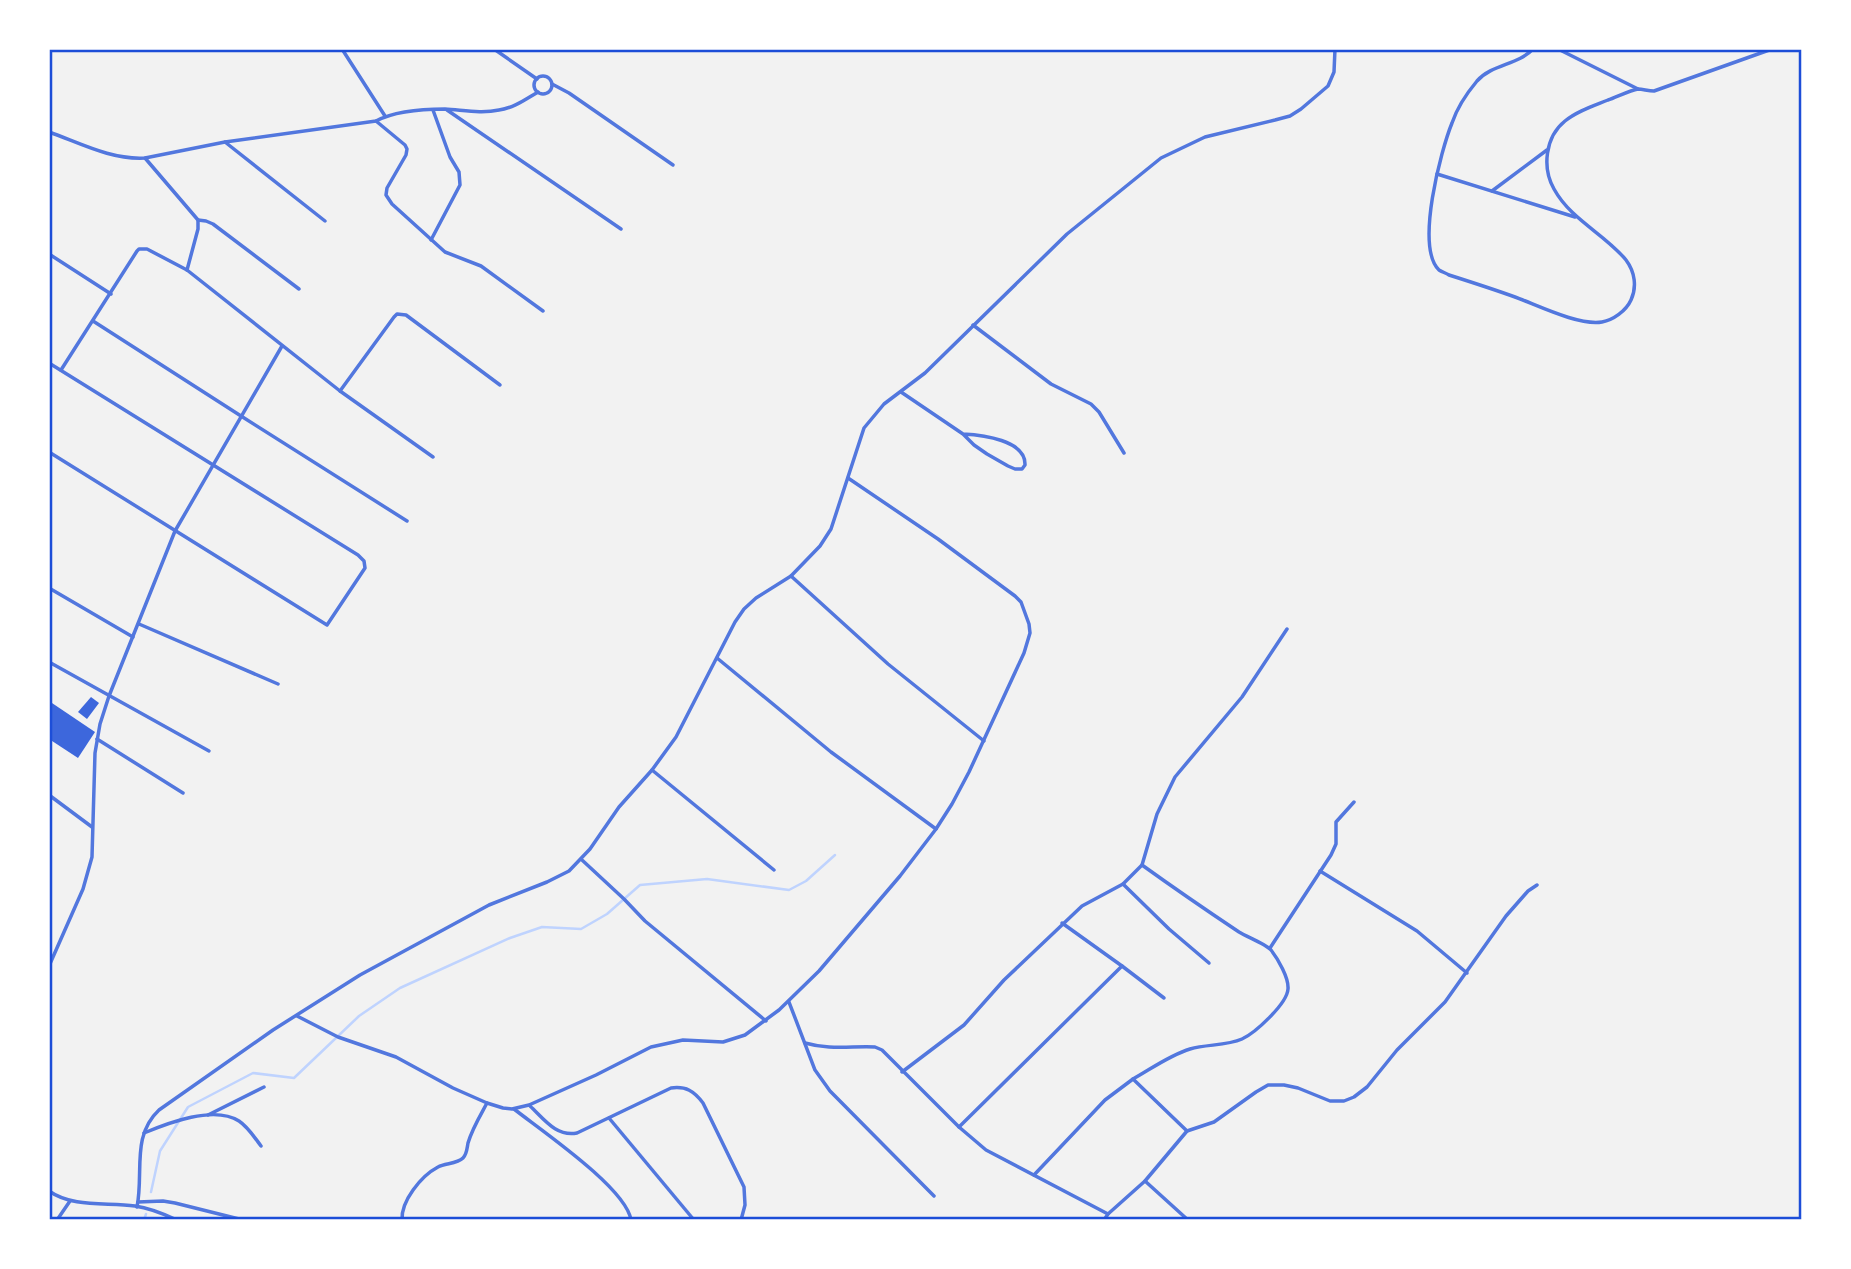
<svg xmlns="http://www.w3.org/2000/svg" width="1851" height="1269" font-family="'Noto Sans',sans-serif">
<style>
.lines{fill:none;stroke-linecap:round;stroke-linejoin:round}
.stream{stroke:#bfd3fe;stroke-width:2.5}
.building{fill:#3d67dc}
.minor{stroke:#5277de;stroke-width:3.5}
.neatline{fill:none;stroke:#1d4ed8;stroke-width:2.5}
</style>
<rect width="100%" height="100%" fill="#f2f2f2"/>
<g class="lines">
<g class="stream">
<path d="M 151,1192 L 160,1151 L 188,1107 L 253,1073 L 294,1078 L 359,1016 L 400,988 L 510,938 L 542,927 L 581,929 L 607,914 L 640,885 L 707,879 L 789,890 L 806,881 L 835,855"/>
<path d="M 144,1220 L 146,1214"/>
</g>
</g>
<g class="building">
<path d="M 91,697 L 99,703 L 87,719 L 78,712 Z"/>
<path d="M 49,701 L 95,732 L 78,758 L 49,739 Z"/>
</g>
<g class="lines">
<g class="minor">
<path d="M 342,49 L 385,116"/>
<path d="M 494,49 L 537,79"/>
<path d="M 1533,49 C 1518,65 1492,64 1477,81 C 1467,93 1457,108 1452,123 C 1441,150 1415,247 1439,270 C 1442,272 1446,273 1449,275 C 1471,282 1493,289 1515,297 C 1537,305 1579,326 1602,322 C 1613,320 1626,311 1631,300 C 1637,287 1635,272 1626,260 C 1605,234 1571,220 1554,189 C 1542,168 1545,137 1565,121 C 1577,111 1593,106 1608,100 C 1615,98 1630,90 1638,89 C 1643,89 1648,91 1654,91 L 1772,49"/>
<path d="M 1558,49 L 1638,89"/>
<circle cx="543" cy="85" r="9"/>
<path d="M 552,84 L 569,93 L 673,165"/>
<path d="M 447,110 L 621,229"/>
<path d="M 376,121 L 405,145 L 407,149 L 406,155 L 387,188 L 386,195 L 392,204 L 445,252 L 481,266 L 543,311"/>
<path d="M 49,132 C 80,143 111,160 145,158 L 225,142 L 376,121 C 395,111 423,109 445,109 C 463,110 481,114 499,110 C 514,108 526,99 538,92"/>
<path d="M 225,142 L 325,221"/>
<path d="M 145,158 L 198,220 L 198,229 L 187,270"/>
<path d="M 1437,174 L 1575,217"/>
<path d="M 1492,191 L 1547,150"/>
<path d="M 198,220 L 206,221 L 213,224 L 299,289"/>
<path d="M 431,240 L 460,185 L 459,172 L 450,157 L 433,110"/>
<path d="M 49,254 L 111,294"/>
<path d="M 93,321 L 241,416 L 407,521"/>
<path d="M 973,325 L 1051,384 L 1091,404 L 1099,412 L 1124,453"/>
<path d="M 49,363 L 358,555 L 364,561 L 365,568 L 327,625 L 49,452"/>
<path d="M 61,370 L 137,251 L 139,249 L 147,249 L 187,270 L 340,391 L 433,457"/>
<path d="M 340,391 L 394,317 L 397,314 L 406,315 L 500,385"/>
<path d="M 901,392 L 963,434 L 974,445 L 987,454 L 1008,466 L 1015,469 L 1022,469 L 1025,465 C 1026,440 982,435 963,434"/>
<path d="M 791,576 L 888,664 L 984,741"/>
<path d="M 49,588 L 133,637"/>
<path d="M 139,624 L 278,684"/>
<path d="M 717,658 L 831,752 L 936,829"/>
<path d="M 49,662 L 209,751"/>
<path d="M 97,739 L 183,793"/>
<path d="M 652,770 L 774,870"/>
<path d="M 49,795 L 92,827"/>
<path d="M 582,860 L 624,899 L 645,921 L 766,1021"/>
<path d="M 1320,871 L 1417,931 L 1467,973"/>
<path d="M 1123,884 L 1169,929 L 1209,963"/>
<path d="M 1062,923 L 1122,966 L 1164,998"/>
<path d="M 1270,948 L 1331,855 L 1336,844 L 1336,822 L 1354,802"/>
<path d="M 49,966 L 83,889 L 92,857 L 95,753 L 100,724 L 109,696 L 175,531 L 282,346"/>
<path d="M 789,1002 L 815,1070 L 830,1091 L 934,1196"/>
<path d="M 297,1016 L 338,1037 L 396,1057 L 453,1088 L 487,1103 L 503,1108 L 512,1109 L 529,1105 L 596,1075 L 651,1047 L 683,1040 L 723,1042 L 745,1035 L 779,1010 L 819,971 L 900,876 L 936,829 L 952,804 L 969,772 L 1024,653 L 1030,633 L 1029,624 L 1021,602 L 1015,596 L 938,539 L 848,478"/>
<path d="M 805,1043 C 829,1050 851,1046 875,1047 L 882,1050 L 959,1127 L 986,1150 L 1108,1214"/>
<path d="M 902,1072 L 964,1025 L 1004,980 L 1082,906 L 1123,884 L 1142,865 L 1157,814 L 1175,777 L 1242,697 L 1287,629"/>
<path d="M 1133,1079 C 1151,1069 1170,1055 1190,1049 C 1207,1044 1226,1046 1242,1039 C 1255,1033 1287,1004 1288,989 C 1289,978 1278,959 1271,950 C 1266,944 1247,937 1239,932 C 1206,910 1174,888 1142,865"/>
<path d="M 530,1106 C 544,1119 556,1137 577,1133 L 671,1088 C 686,1086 694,1091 703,1103 L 744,1187 L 745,1205 L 741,1220"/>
<path d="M 514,1109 C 542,1131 626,1188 631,1220"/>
<path d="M 208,1115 L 264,1087"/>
<path d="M 609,1118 L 694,1220"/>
<path d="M 959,1127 L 1122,966"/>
<path d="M 144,1133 C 168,1123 214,1105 239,1121 C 248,1127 255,1138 261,1146"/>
<path d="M 1034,1175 L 1105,1100 L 1133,1079 L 1187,1131"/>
<path d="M 1145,1181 L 1188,1220"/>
<path d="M 49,1191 C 73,1208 107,1202 135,1206 C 150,1208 164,1214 177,1220"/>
<path d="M 138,1202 L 163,1201 L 175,1203 L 243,1220"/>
<path d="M 137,1207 C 144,1173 131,1136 159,1110 L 273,1030 L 360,975 L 489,905 L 547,882 L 569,871 L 590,849 L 619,807 L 652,770 L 676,737 L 735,622 L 744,609 L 756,598 L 791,576 L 820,546 L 831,529 L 864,428 L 884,404 L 925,373 L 1067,234 L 1161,158 L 1205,137 L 1275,120 L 1290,116 L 1301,109 L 1328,86 L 1334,72 L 1335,49"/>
<path d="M 57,1220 L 70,1201"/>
<path d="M 402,1220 C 401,1201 421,1176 438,1167 C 445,1163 457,1164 463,1158 C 467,1154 467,1148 468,1143 C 472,1129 480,1116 487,1103"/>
<path d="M 1104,1220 L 1108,1214 L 1145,1181 L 1187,1131 L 1214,1122 L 1256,1092 L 1268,1085 L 1284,1085 L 1298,1088 L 1330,1101 L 1344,1101 L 1354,1097 L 1367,1087 L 1397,1050 L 1445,1002 L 1506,916 L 1528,891 L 1537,885"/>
</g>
</g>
<rect width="1851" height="1269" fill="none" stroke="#ffffff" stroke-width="102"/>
<rect x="51" y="51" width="1749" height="1167" class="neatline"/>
</svg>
